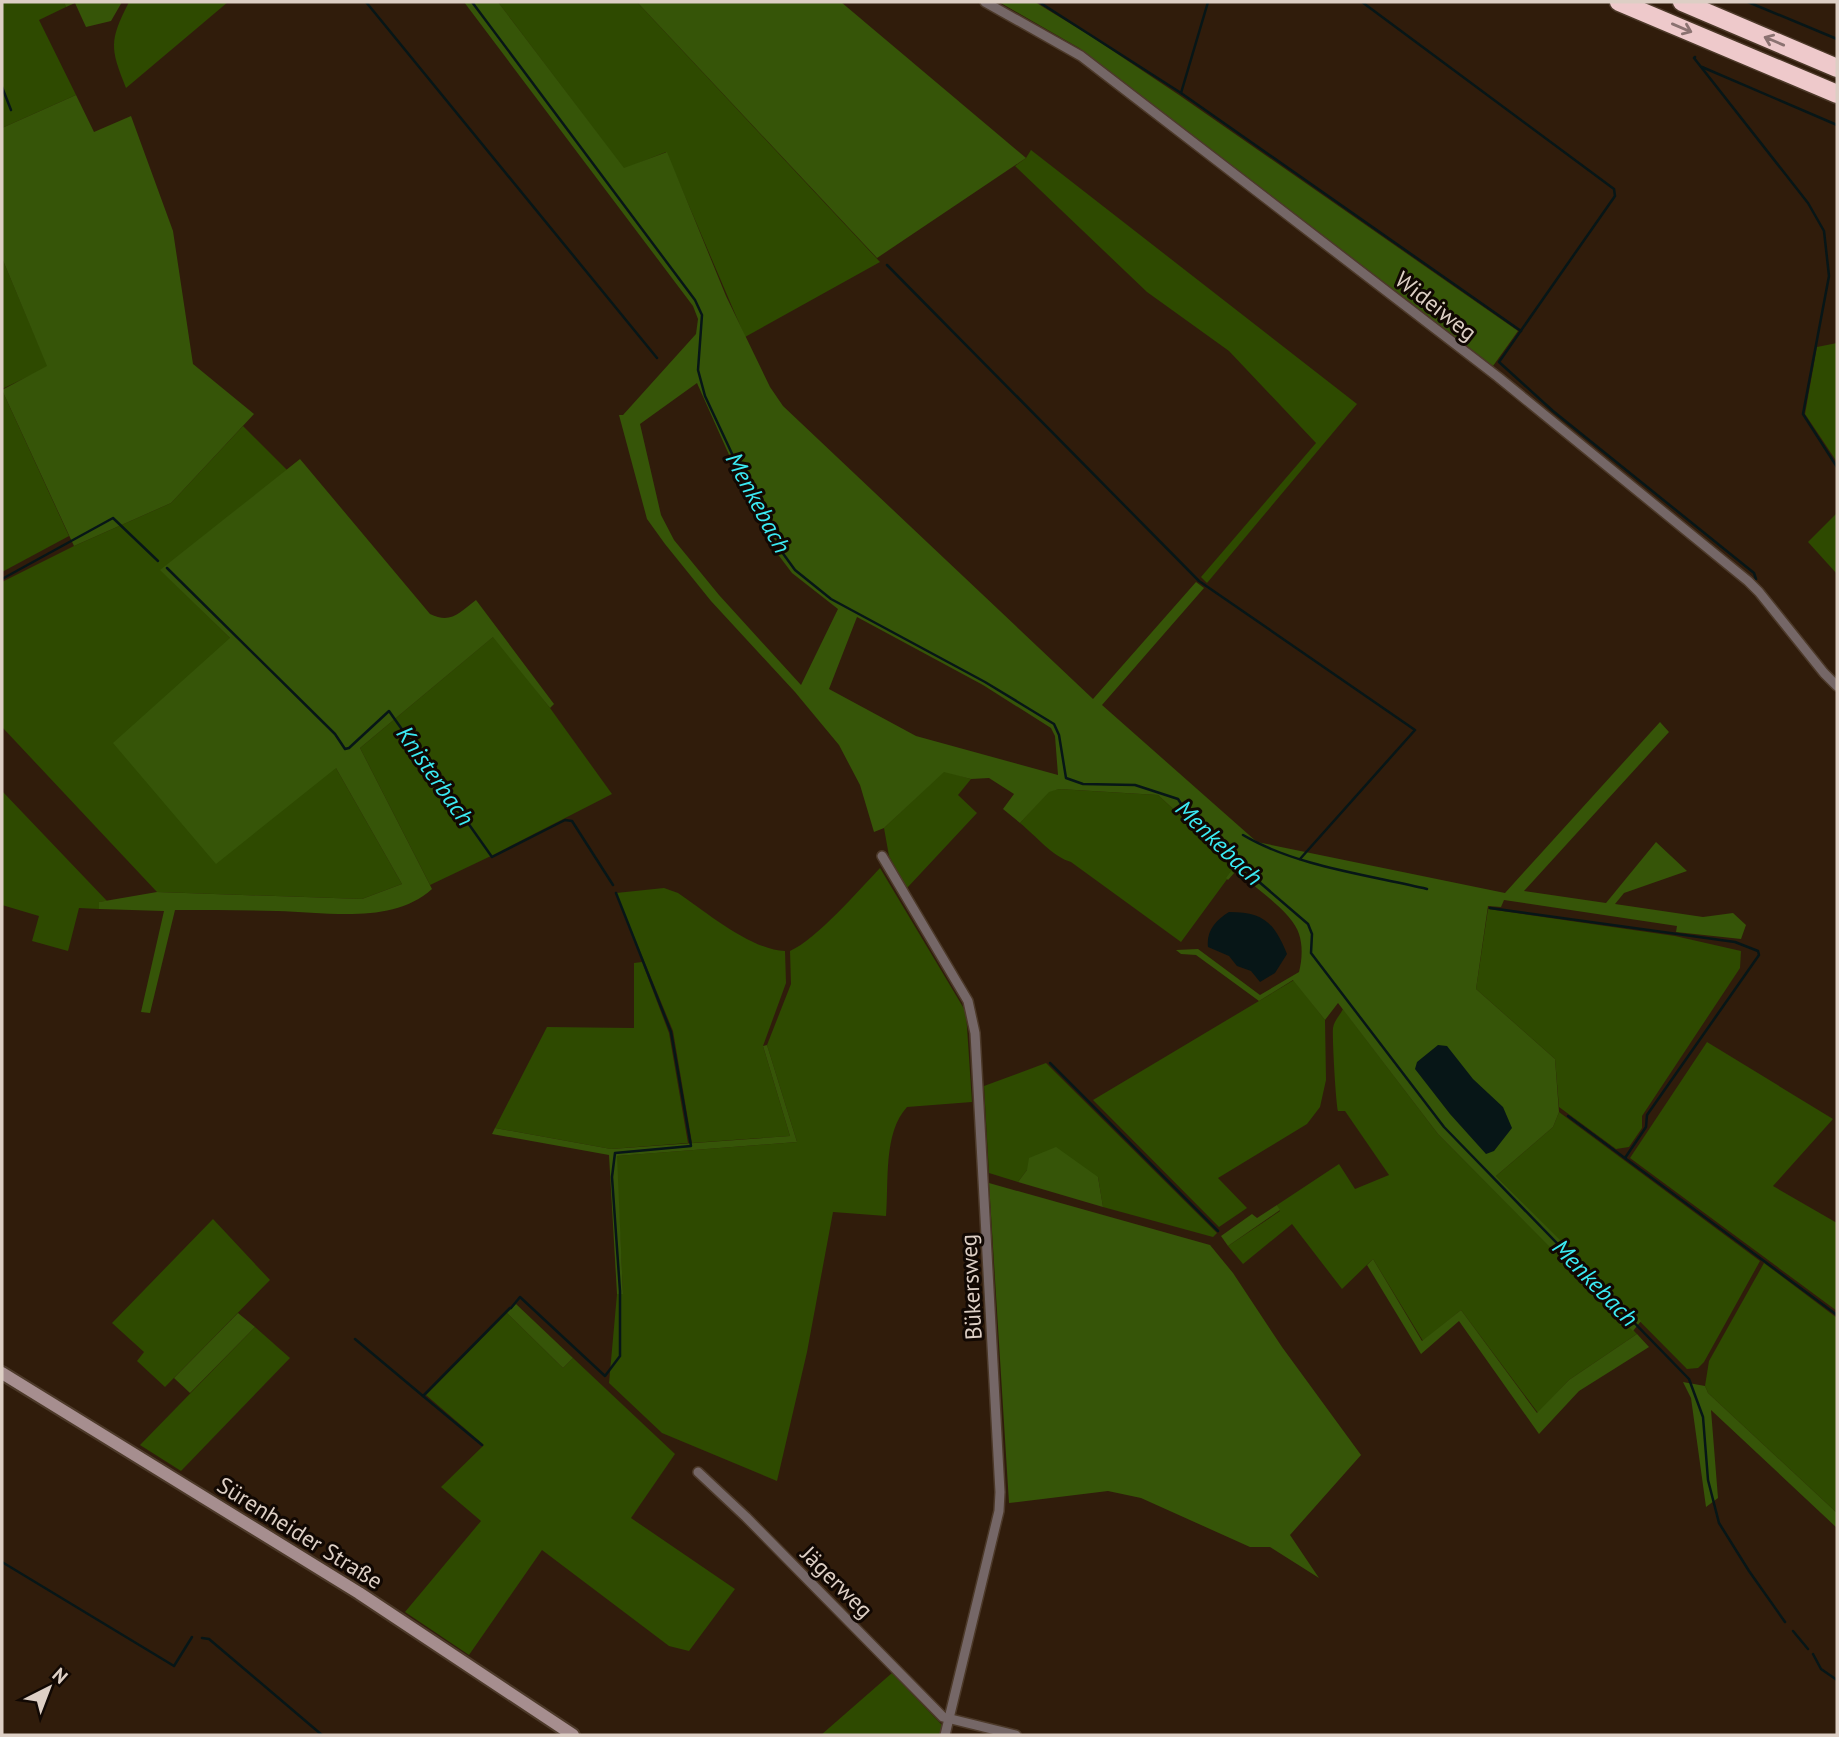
<svg xmlns="http://www.w3.org/2000/svg" width="1839" height="1737" font-family="'PT Sans',sans-serif">
<style>
.green{fill:#2e4a00}
.forest{fill:#365508;fill-rule:evenodd}
.water{fill:#071617}
.lines{fill:none;stroke-linecap:round;stroke-linejoin:round}
.stream{stroke:#071617;stroke-width:2.5}
.minor-casing{stroke:#4c3929;stroke-width:12}
.secondary-casing{stroke:#4c3929;stroke-width:16}
.motorway-casing{stroke:#4c3929;stroke-width:21}
.minor{stroke:#756767;stroke-width:9}
.secondary{stroke:#a68e8f;stroke-width:12}
.motorway{stroke:#eec9cb;stroke-width:18}
.oneway{stroke:#8b7271}
.labels{text-anchor:middle;stroke-width:6;stroke-linejoin:round;paint-order:stroke}
.street-label{font-size:23px;fill:#ddcfc5;stroke:#110803}
.water-label{font-size:24px;font-style:italic;fill:#3beaf3;stroke:#110803}
</style>
<rect width="100%" height="100%" fill="#301c0b"/>
<g class="green">
<path d="M 2,2 L 64,2 L 66,7 L 39,20 L 76,95 L 2,128 Z"/>
<path d="M 129,2 L 228,2 L 126,88 C 110,48 109,41 129,2 Z"/>
<path d="M 498,2 L 637,2 L 880,262 L 745,337 L 666,152 L 624,169 Z"/>
<path d="M 1031,150 L 1357,404 L 1207,583 L 1201,577 L 1316,443 L 1229,351 L 1147,292 L 1015,166 L 1026,158 Z"/>
<path d="M 2,258 L 48,367 L 2,389 Z"/>
<path d="M 1837,343 L 1837,462 L 1805,414 L 1817,347 Z"/>
<path d="M 2,390 L 69,536 L 2,572 Z"/>
<path d="M 243,426 L 287,470 L 161,570 L 230,638 L 336,768 L 402,884 L 362,899 L 157,892 L 2,727 L 2,582 L 74,546 L 171,503 Z"/>
<path d="M 1837,513 L 1837,574 L 1808,542 Z"/>
<path d="M 494,636 L 550,708 L 612,794 L 493,855 L 430,885 L 360,748 Z"/>
<path d="M 944,771 L 971,779 L 958,795 L 977,813 L 907,888 L 889,856 L 884,828 Z"/>
<path d="M 1059,789 L 1158,795 L 1236,867 L 1181,942 L 1071,862 C 1053,857 1035,835 1020,823 L 1049,791 Z"/>
<path d="M 2,791 L 107,901 L 99,902 L 99,909 L 79,908 L 68,951 L 32,941 L 39,916 L 2,905 Z"/>
<path d="M 880,868 L 966,1012 L 972,1102 L 907,1107 C 883,1133 889,1182 886,1216 L 833,1212 L 807,1352 L 777,1481 L 662,1433 L 609,1383 L 617,1294 L 623,1293 L 616,1156 L 797,1142 L 767,1045 L 791,984 L 790,951 C 817,939 859,890 880,868 Z"/>
<path d="M 664,888 L 678,893 C 706,912 751,950 785,951 L 786,983 L 763,1046 L 790,1136 L 692,1143 L 673,1031 L 616,893 Z"/>
<path d="M 1488,909 L 1675,936 L 1741,951 L 1740,968 L 1642,1116 L 1642,1128 L 1629,1147 L 1616,1149 L 1559,1107 L 1555,1059 L 1476,989 Z"/>
<path d="M 642,962 L 669,1033 L 688,1143 L 611,1149 L 495,1128 L 547,1027 L 634,1028 L 634,963 Z"/>
<path d="M 1294,980 L 1325,1020 L 1326,1080 L 1320,1107 L 1307,1124 L 1218,1178 L 1247,1208 L 1219,1227 L 1093,1100 Z"/>
<path d="M 1343,1009 L 1438,1134 L 1637,1334 L 1569,1380 L 1538,1413 L 1461,1310 L 1423,1341 L 1373,1259 L 1342,1289 L 1292,1224 L 1243,1264 L 1228,1246 L 1280,1211 L 1277,1205 L 1339,1164 L 1355,1189 L 1389,1175 L 1345,1111 L 1338,1111 C 1336,1106 1332,1037 1333,1028 C 1334,1021 1340,1015 1343,1009 Z"/>
<path d="M 1707,1042 L 1833,1119 L 1773,1186 L 1837,1223 L 1837,1311 L 1630,1158 Z"/>
<path d="M 1046,1063 L 1217,1233 L 1213,1237 L 1103,1207 L 1098,1177 L 1027,1170 L 1018,1182 L 989,1173 L 984,1086 Z"/>
<path d="M 1559,1112 L 1760,1261 L 1704,1362 L 1698,1368 L 1687,1369 L 1496,1176 L 1553,1127 Z"/>
<path d="M 213,1219 L 270,1280 L 165,1387 L 137,1361 L 144,1352 L 112,1323 Z"/>
<path d="M 1764,1263 L 1837,1318 L 1837,1513 L 1708,1393 L 1705,1386 L 1709,1361 Z"/>
<path d="M 507,1313 L 563,1368 L 573,1358 L 675,1454 L 631,1518 L 735,1589 L 689,1651 L 669,1646 L 542,1550 L 469,1655 L 405,1612 L 481,1521 L 441,1487 L 484,1445 L 426,1395 Z"/>
<path d="M 255,1327 L 290,1358 L 181,1471 L 140,1445 Z"/>
<path d="M 892,1673 L 943,1726 L 941,1735 L 821,1735 Z"/>
</g>
<g class="forest">
<path d="M 64,2 L 122,2 L 111,21 L 86,27 L 75,3 L 66,7 Z"/>
<path d="M 464,2 L 498,2 L 624,168 L 667,152 L 726,296 L 770,387 L 783,406 L 1093,699 L 1196,582 L 1204,588 L 1102,705 L 1257,842 L 1505,893 L 1660,722 L 1669,732 L 1524,891 L 1606,903 L 1656,842 L 1687,871 L 1624,893 L 1615,904 L 1703,917 L 1733,913 L 1746,925 L 1741,939 L 1676,932 L 1677,926 L 1504,900 L 1501,907 L 1488,906 L 1476,989 L 1555,1059 L 1559,1112 L 1553,1127 L 1496,1176 L 1641,1321 L 1633,1331 L 1438,1134 L 1338,1003 L 1325,1020 L 1293,980 L 1259,1001 L 1196,955 L 1181,954 L 1176,950 L 1198,949 L 1260,995 L 1299,972 C 1302,960 1303,946 1299,934 C 1293,913 1253,886 1236,871 L 1228,880 L 1226,878 L 1235,866 L 1158,795 L 1059,789 L 1049,792 L 1020,823 L 1003,809 L 1014,794 L 989,778 L 971,779 L 944,772 L 884,828 L 874,832 L 860,785 L 839,745 L 795,692 L 711,601 L 665,544 L 647,519 L 619,415 L 623,415 L 696,334 L 698,319 L 693,306 ZM 697,383 L 767,540 L 792,573 L 838,609 L 801,685 L 719,595 L 674,540 L 661,515 L 640,424 ZM 857,617 L 983,685 L 1051,728 L 1055,736 L 1058,775 L 916,736 L 829,689 Z"/>
<path d="M 637,2 L 841,2 L 1026,158 L 877,258 Z"/>
<path d="M 999,2 L 1035,2 L 1089,35 L 1179,95 L 1518,331 L 1493,366 L 1079,48 Z"/>
<path d="M 76,95 L 94,132 L 131,116 L 173,231 L 193,364 L 254,414 L 171,503 L 74,546 L 2,390 L 47,366 L 2,258 L 2,128 Z"/>
<path d="M 300,459 L 430,614 C 451,624 459,613 476,600 L 554,704 L 550,708 L 493,637 L 360,748 L 432,889 C 392,925 327,912 277,911 C 243,910 209,910 175,910 L 150,1013 L 141,1012 L 164,911 L 99,909 L 99,902 L 157,892 L 362,899 L 402,884 L 336,768 L 216,864 L 113,743 L 230,638 L 160,570 Z"/>
<path d="M 767,1045 L 797,1142 L 617,1156 L 623,1294 L 617,1294 L 609,1155 L 492,1134 L 495,1128 L 611,1149 L 790,1136 L 763,1046 Z"/>
<path d="M 1056,1147 L 1098,1177 L 1103,1207 L 1018,1182 L 1027,1170 L 1029,1158 Z"/>
<path d="M 989,1183 L 1210,1245 L 1233,1273 L 1282,1347 L 1361,1455 L 1290,1535 L 1319,1578 L 1270,1547 L 1250,1547 L 1141,1498 L 1108,1491 L 1009,1503 Z"/>
<path d="M 1277,1205 L 1280,1210 L 1228,1246 L 1221,1236 L 1252,1214 L 1257,1218 Z"/>
<path d="M 1373,1259 L 1422,1341 L 1461,1310 L 1537,1413 L 1569,1380 L 1637,1334 L 1649,1347 L 1579,1391 L 1539,1434 L 1459,1321 L 1421,1354 L 1367,1265 Z"/>
<path d="M 516,1304 L 573,1358 L 563,1368 L 507,1313 Z"/>
<path d="M 238,1313 L 255,1327 L 190,1393 L 174,1378 Z"/>
<path d="M 1683,1382 L 1705,1386 L 1708,1393 L 1837,1513 L 1837,1528 L 1711,1410 L 1718,1498 L 1706,1507 L 1691,1398 Z"/>
</g>
<g class="water">
<path d="M 1229,912 C 1263,912 1274,922 1287,954 L 1275,973 L 1260,982 L 1251,971 L 1237,966 L 1229,956 L 1208,947 C 1206,931 1216,920 1229,912 Z"/>
<path d="M 1438,1045 L 1447,1046 L 1473,1079 L 1503,1107 L 1512,1128 L 1494,1151 L 1486,1154 L 1450,1114 L 1415,1069 L 1417,1062 Z"/>
</g>
<g class="lines">
<g class="stream">
<path d="M 366,2 L 657,358"/>
<path d="M 472,2 L 695,300 L 702,315 L 698,370 L 705,396 L 771,537 L 795,570 L 831,599 L 985,682 L 1054,724 L 1059,735 L 1066,778 L 1083,784 L 1135,785 L 1178,799 L 1185,810 L 1202,827 L 1210,829 L 1229,847 L 1236,862 L 1308,924 L 1312,934 L 1311,953 L 1444,1127 L 1689,1379 L 1703,1417 L 1708,1480 L 1719,1523 L 1749,1571 L 1785,1622"/>
<path d="M 1039,2 L 1181,93 L 1521,331"/>
<path d="M 1362,2 L 1614,189 L 1615,196 L 1499,362 L 1553,411 L 1754,573 L 1756,579"/>
<path d="M 1748,2 L 1837,39"/>
<path d="M 1695,57 L 1694,58 L 1808,203 L 1824,231 L 1829,276 L 1803,414 L 1837,467"/>
<path d="M 1702,67 L 1837,125"/>
<path d="M 2,87 L 11,110"/>
<path d="M 1181,93 L 1208,2"/>
<path d="M 887,265 L 1199,581 L 1415,730 L 1300,859"/>
<path d="M 167,568 L 335,734 L 345,749 L 349,748 L 389,711 L 492,857 L 565,820 L 572,821 L 613,885"/>
<path d="M 2,579 L 113,518 L 158,561"/>
<path d="M 1243,835 C 1295,866 1368,875 1427,889"/>
<path d="M 1490,908 L 1735,942 L 1758,951 L 1759,955 L 1647,1115 L 1646,1127 L 1625,1158"/>
<path d="M 1050,1063 L 1218,1231"/>
<path d="M 1568,1116 L 1837,1315"/>
<path d="M 511,1308 L 520,1297 L 605,1376 L 620,1356 L 620,1291 L 612,1177 L 615,1153 L 691,1146 L 671,1032 L 616,893"/>
<path d="M 355,1339 L 423,1396 L 510,1308"/>
<path d="M 423,1396 L 482,1445"/>
<path d="M 2,1562 L 174,1666 L 192,1637"/>
<path d="M 1793,1631 L 1808,1649"/>
<path d="M 202,1638 L 209,1639 L 322,1735"/>
<path d="M 1813,1654 L 1821,1669 L 1837,1680"/>
</g>
<g class="minor-casing">
<g id="minor">
<path d="M 985,2 L 1081,56 L 1498,377 L 1748,581 L 1759,592 L 1824,673 L 1837,686"/>
<path d="M 882,856 L 968,1001 L 975,1033 L 1000,1492 L 999,1511 L 945,1735"/>
<path d="M 698,1472 L 746,1517 L 943,1717 L 1016,1735"/>
</g>
</g>
<g class="secondary-casing">
<path id="secondary" d="M 2,1373 L 359,1593 L 573,1735"/>
</g>
<g class="motorway-casing">
<g id="motorway">
<path d="M 1619,2 L 1837,94"/>
<path d="M 1682,2 L 1837,68"/>
</g>
</g>
<use href="#minor" class="minor"/>
<use href="#secondary" class="secondary"/>
<use href="#motorway" class="motorway"/>
</g>
<defs><path id="oneway-shaft" d="M-6 0H5M1.5-3L5.5 0L1.5 3" fill="none" stroke-width="1.6" stroke-linecap="round" stroke-linejoin="round" transform="scale(1.75)"/></defs>
<g class="oneway">
<use href="#oneway-shaft" transform="translate(1682 28) rotate(23)"/>
<use href="#oneway-shaft" transform="translate(1774 41) rotate(-157)"/>
</g>
<g class="labels">
<g class="street-label">
<text transform="translate(1436 306) rotate(38)" y="8">Wideiweg</text>
<text transform="translate(971 1287) rotate(-93)" y="8">Bükersweg</text>
<text transform="translate(300 1533) rotate(32)" y="8">Sürenheider Straße</text>
<text transform="translate(837 1582) rotate(45)" y="8">Jägerweg</text>
</g>
<g class="water-label">
<text transform="translate(758 503) rotate(62)" y="8">Menkebach</text>
<text transform="translate(435 776) rotate(55)" y="8">Knisterbach</text>
<text transform="translate(1219 843) rotate(44)" y="8">Menkebach</text>
<text transform="translate(1595 1283) rotate(46)" y="8">Menkebach</text>
</g>
</g>
<rect width="1839" height="1737" fill="none" stroke="#ddcfc5" stroke-width="7"/>
<g transform="translate(49 1688) rotate(42)" stroke="#110803" stroke-width="5" paint-order="stroke">
<path d="M0-5L12 26L0 18L-12 26Z" fill="#ddcfc5"/>
<text y="-10" font-size="19" font-weight="bold" text-anchor="middle" fill="#ddcfc5">N</text>
</g>
</svg>
